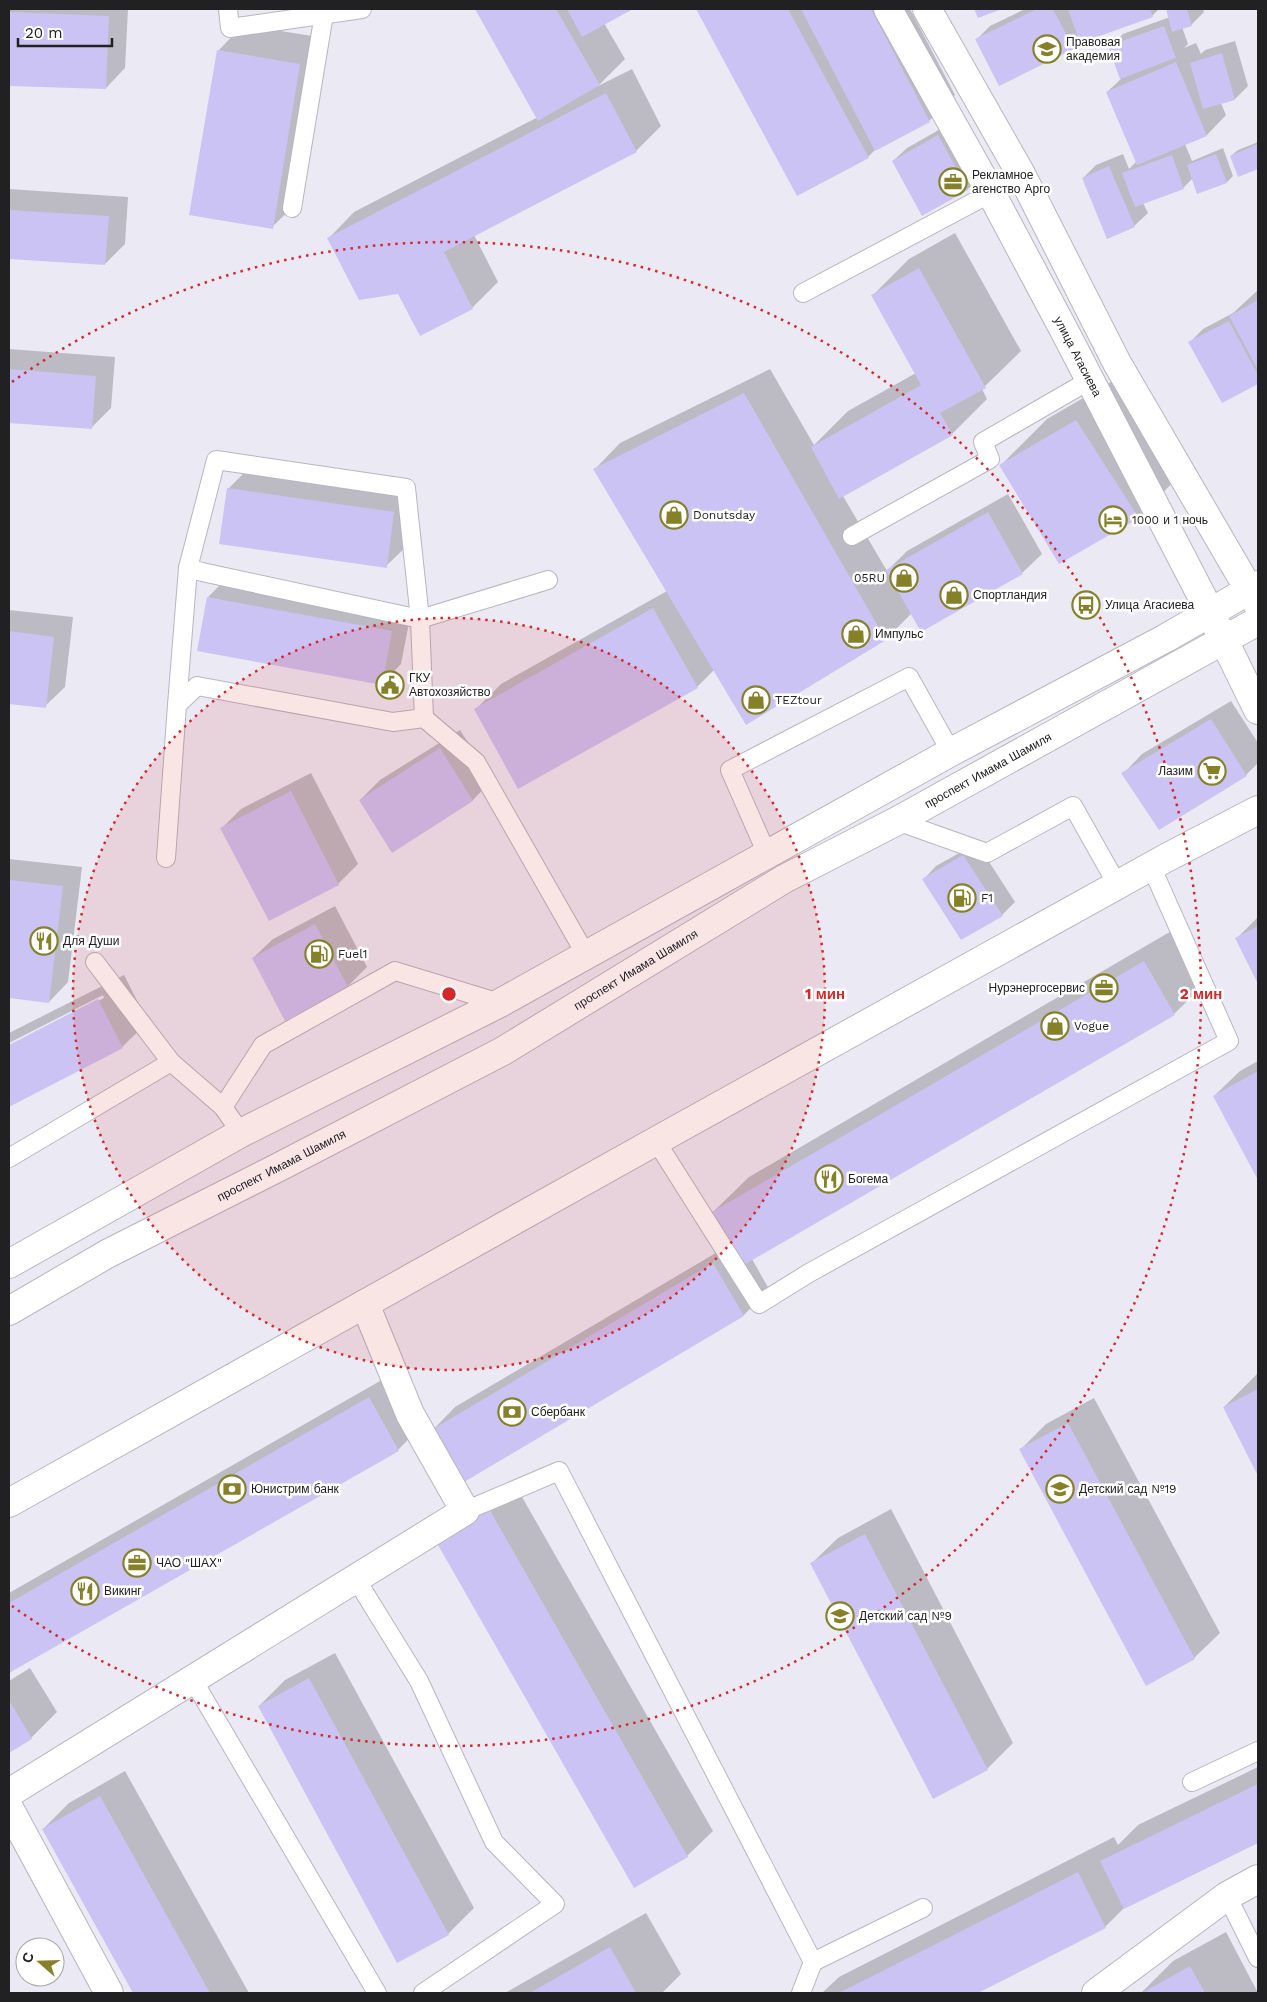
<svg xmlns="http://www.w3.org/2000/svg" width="1267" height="2002" font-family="'Work Sans',sans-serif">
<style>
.shadow{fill:#0003}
.building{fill:#cbc3f3}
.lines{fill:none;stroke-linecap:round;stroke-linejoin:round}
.service-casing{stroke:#b7b5c0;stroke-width:20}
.minor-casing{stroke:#b7b5c0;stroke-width:30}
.secondary-casing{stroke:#b7b5c0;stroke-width:30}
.primary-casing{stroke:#b7b5c0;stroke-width:30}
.service{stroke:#fff;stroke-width:18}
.minor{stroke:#fff;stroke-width:28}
.secondary{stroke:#fff;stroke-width:28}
.primary{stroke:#fff;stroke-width:28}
.ring{fill:none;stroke:#d62828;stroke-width:2.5;stroke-dasharray:2.5 5}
.labels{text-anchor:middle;stroke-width:5;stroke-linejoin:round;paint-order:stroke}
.poi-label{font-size:12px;fill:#212124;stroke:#fff;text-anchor:start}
.street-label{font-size:12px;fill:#212124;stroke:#fff}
.centre{fill:#d62828;stroke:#fff;stroke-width:2.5}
.ring-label{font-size:15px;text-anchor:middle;font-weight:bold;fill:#d62828;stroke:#fff;stroke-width:5;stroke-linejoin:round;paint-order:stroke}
</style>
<rect width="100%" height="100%" fill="#ebeaf4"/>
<g class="shadow">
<path d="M 9,9 L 128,9 L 125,68 L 106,88 L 9,84 Z"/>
<path d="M 476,9 L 630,9 L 604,23 L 625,59 L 598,86 L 632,69 L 661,126 L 636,151 L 474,235 L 498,282 L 472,308 L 420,335 L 399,293 L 329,238 L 354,212 L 538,117 Z"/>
<path d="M 698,9 L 910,9 L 955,95 L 929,121 L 876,149 L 868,157 L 798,195 Z"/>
<path d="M 1025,9 L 1159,9 L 1152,16 L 1081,41 L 1073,48 L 977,39 L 990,26 Z"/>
<path d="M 1167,9 L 1203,9 L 1204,12 L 1191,25 L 1182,27 L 1188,44 L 1184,48 L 1196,43 L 1201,54 L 1205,50 L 1235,41 L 1248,86 L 1235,99 L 1221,103 L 1226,115 L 1207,135 L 1185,144 L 1192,161 L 1223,148 L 1233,176 L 1227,182 L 1198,192 L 1193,178 L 1183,188 L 1143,203 L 1148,213 L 1134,226 L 1083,178 L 1096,165 L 1123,154 L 1129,169 L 1137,161 L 1107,92 L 1121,79 L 1109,47 L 1123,34 L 1170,17 Z"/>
<path d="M 243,25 L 325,38 L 298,202 L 272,227 L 218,51 Z"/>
<path d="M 951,123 L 981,176 L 968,189 L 922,214 L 893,161 L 907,148 Z"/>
<path d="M 1258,142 L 1258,168 L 1239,175 L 1231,156 L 1238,150 Z"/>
<path d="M 9,189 L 128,197 L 125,244 L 105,264 L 9,258 Z"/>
<path d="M 955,233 L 1021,351 L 982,389 L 987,399 L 952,434 L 843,496 L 887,571 L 907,551 L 1008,494 L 1042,554 L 1022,573 L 912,613 L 885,640 L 714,670 L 697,687 L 476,709 L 501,684 L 667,591 L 595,469 L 620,443 L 770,369 L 814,445 L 848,411 L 916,373 L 873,295 L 909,259 Z"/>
<path d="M 1258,290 L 1258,383 L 1222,401 L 1190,342 L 1203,329 L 1233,313 Z"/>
<path d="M 9,349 L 115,357 L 111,408 L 91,428 L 9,422 Z"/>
<path d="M 1123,375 L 1185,470 L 1139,517 L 1060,562 L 1001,465 L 1047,419 Z"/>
<path d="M 248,469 L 413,492 L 406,547 L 386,566 L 228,489 Z"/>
<path d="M 227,578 L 411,612 L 401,664 L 382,684 L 208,597 Z"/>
<path d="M 9,610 L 73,617 L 65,687 L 45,706 L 9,702 Z"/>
<path d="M 1231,701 L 1258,743 L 1258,763 L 1246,775 L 1123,774 L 1142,754 Z"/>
<path d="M 460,730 L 492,780 L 473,800 L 392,851 L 360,800 L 380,780 Z"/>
<path d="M 311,773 L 358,864 L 338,884 L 222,828 L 241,809 Z"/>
<path d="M 977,843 L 1015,902 L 1002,915 L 962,938 L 923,880 L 936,866 Z"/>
<path d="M 9,859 L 82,867 L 68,982 L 49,1002 L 9,997 Z"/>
<path d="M 335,906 L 367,967 L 348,986 L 253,958 L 273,939 Z"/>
<path d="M 1258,917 L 1258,981 L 1237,938 Z"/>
<path d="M 1180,926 L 1210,979 L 1174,1014 L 752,1259 L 769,1289 L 744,1315 L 459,1483 L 430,1433 L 455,1407 L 731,1244 L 713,1212 L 749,1177 Z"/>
<path d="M 124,975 L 148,1022 L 122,1047 L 9,1105 L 9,1046 L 104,998 L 103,995 L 9,1043 L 9,1033 Z"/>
<path d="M 1258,1061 L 1258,1178 L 1214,1096 L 1240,1071 Z"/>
<path d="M 394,1373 L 423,1424 L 398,1450 L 9,1671 L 9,1593 Z"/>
<path d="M 1258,1373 L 1258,1473 L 1224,1407 Z"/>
<path d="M 1094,1398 L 1220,1633 L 1194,1658 L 1021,1449 L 1046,1424 Z"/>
<path d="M 514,1483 L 713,1831 L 687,1856 L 436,1538 Z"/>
<path d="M 891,1509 L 1013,1743 L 987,1769 L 812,1563 L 838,1538 Z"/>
<path d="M 335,1653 L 474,1908 L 448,1934 L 259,1706 L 285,1680 Z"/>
<path d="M 30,1668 L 57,1712 L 31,1738 L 9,1751 L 9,1681 Z"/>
<path d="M 1258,1767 L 1258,1842 L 1126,1906 L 1105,1927 L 976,1993 L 822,1993 L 839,1977 L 1114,1837 L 1118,1845 L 1138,1825 Z"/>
<path d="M 125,1771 L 249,1993 L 135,1993 L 43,1829 L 69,1803 Z"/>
<path d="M 646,1913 L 681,1974 L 662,1993 L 505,1993 Z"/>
<path d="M 1226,1932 L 1258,1993 L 1141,1993 L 1173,1961 Z"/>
</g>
<g class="building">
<path d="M 475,9 L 556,9 L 600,85 L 538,121 Z"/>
<path d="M 567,9 L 633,9 L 582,37 Z"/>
<path d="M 696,9 L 788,9 L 869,158 L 797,196 Z"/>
<path d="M 801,9 L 871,9 L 930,122 L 875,151 Z"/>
<path d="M 974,9 L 1002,9 L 978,18 Z"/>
<path d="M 1037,9 L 1053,9 L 1074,49 L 999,86 L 975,39 Z"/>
<path d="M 1068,9 L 1150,9 L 1153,17 L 1080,43 Z"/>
<path d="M 1166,9 L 1187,9 L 1192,26 L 1172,32 Z"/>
<path d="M 9,12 L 109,16 L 106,89 L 9,86 Z"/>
<path d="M 1164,26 L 1176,58 L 1120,79 L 1108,46 Z"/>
<path d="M 217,50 L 300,64 L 273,229 L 189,215 Z"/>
<path d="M 1222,53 L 1235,100 L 1203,109 L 1190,63 Z"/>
<path d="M 1176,62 L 1207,136 L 1137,165 L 1106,92 Z"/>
<path d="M 606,93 L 637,152 L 444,252 L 473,309 L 420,336 L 398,294 L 359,300 L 327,238 Z"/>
<path d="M 938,135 L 968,190 L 922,216 L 892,161 Z"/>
<path d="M 1258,144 L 1258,169 L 1238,177 L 1230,156 Z"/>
<path d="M 1216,154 L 1227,183 L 1197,194 L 1187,165 Z"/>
<path d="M 1172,155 L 1184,189 L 1135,207 L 1122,173 Z"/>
<path d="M 1109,166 L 1135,227 L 1107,239 L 1082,178 Z"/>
<path d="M 9,210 L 109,216 L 105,265 L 9,259 Z"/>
<path d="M 919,268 L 986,388 L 940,413 L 953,435 L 839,499 L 811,447 L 921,385 L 871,295 Z"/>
<path d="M 1258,300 L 1258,370 L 1229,316 Z"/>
<path d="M 1229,321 L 1258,375 L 1258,384 L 1222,403 L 1188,342 Z"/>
<path d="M 9,369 L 96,376 L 92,429 L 9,423 Z"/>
<path d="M 744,393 L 886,640 L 746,725 L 593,469 Z"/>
<path d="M 1076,420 L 1139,518 L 1059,564 L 999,465 Z"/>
<path d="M 227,488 L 394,512 L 387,568 L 219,544 Z"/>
<path d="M 988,512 L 1023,574 L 921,632 L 886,570 Z"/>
<path d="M 207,597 L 392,631 L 382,685 L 197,651 Z"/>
<path d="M 653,608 L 698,688 L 518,789 L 474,709 Z"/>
<path d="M 9,631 L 54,637 L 46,708 L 9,704 Z"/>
<path d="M 1211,719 L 1247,776 L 1159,830 L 1121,773 Z"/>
<path d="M 440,748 L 473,801 L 392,853 L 359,800 Z"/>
<path d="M 291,791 L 339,885 L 269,921 L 220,828 Z"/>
<path d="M 963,855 L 1003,916 L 961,940 L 922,879 Z"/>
<path d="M 9,880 L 63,886 L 49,1003 L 9,998 Z"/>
<path d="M 315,924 L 348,987 L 285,1021 L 252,958 Z"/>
<path d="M 1258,926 L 1258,984 L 1235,938 Z"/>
<path d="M 1144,961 L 1175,1015 L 742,1266 L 712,1212 Z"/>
<path d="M 98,999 L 123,1048 L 9,1107 L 9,1045 Z"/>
<path d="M 1258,1071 L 1258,1180 L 1213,1096 Z"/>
<path d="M 713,1263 L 744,1316 L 459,1485 L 428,1432 Z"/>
<path d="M 1258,1389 L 1258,1476 L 1223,1407 Z"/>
<path d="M 369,1397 L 399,1451 L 9,1673 L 9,1603 Z"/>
<path d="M 1068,1423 L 1195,1659 L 1146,1686 L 1019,1449 Z"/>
<path d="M 488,1507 L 688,1857 L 634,1888 L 434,1538 Z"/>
<path d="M 865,1534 L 988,1770 L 933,1799 L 810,1563 Z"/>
<path d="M 309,1678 L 449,1935 L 397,1963 L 258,1706 Z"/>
<path d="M 9,1700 L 32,1739 L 9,1753 Z"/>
<path d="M 1258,1784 L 1258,1843 L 1124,1909 L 1100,1861 Z"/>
<path d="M 100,1796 L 210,1993 L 133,1993 L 42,1829 Z"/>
<path d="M 1078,1872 L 1106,1928 L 978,1993 L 839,1993 Z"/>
<path d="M 610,1947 L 636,1993 L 530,1993 Z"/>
<path d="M 1190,1966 L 1205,1993 L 1142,1993 Z"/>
</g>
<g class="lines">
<g class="service-casing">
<g id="service">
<path d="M 228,9 L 230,28 L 362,9"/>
<path d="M 292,208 L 324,14"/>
<path d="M 803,293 L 991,193 L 1021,174"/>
<path d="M 852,536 L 990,459 L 983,442 L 1090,380"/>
<path d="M 188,568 L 216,460 L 406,488 L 420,619 L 548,580"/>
<path d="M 177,705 L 188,568 L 202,572 L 420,619 L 424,718"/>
<path d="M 897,821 L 987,853 L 1073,806 L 1118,886"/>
<path d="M 767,854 L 730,770 L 909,677 L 951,752"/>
<path d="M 166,858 L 177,705 L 197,686 L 393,722 L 424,718 L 476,762 L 586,955"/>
<path d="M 95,962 L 171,1062"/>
<path d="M 223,1107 L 263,1045 L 395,971 L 500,1003"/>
<path d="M 656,1141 L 759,1304 L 809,1273 L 1229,1041 L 1151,866"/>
<path d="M 9,1158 L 171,1062 L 223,1107 L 241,1133"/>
<path d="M 465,1511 L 559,1471 L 813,1962 L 801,1993"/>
<path d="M 356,1579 L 419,1681 L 494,1842 L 555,1904 L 423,1993"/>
<path d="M 193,1680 L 377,1993"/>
<path d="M 1192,1782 L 1258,1751"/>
<path d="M 1227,1896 L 1258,1958"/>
<path d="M 813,1962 L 923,1908"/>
</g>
</g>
<g class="minor-casing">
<g id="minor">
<path d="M 9,1503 L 656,1141 L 1166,858 L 1258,810"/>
<path d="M 9,1793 L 465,1511 L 410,1414 L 365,1304"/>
<path d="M 9,1808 L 109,1993"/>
<path d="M 1096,1993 L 1227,1896 L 1258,1879"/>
</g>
</g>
<g class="secondary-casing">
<g id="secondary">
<path id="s1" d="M 888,9 L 991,193 L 1065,332 L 1210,612 L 1258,710"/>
<path d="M 927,9 L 1021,174 L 1117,363 L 1258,605"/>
</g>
</g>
<g class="primary-casing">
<g id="primary">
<path d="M 9,1264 L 241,1133 L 500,1003 L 951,752 L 1166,638 L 1258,585"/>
<path id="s2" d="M 9,1311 L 107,1254 L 279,1167 L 503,1051 L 784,879 L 897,821 L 1258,621"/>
</g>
</g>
<use href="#service" class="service"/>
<use href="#minor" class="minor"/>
<use href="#secondary" class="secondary"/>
<use href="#primary" class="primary"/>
</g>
<circle cx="449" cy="994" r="376" fill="#d62828" fill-opacity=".12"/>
<g class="ring">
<circle cx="449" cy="994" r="376"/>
<path d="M12 382A752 752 0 1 1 12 1606"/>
</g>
<defs>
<g id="university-ring" transform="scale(1.4375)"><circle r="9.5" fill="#fff" stroke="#868028" stroke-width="1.5"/><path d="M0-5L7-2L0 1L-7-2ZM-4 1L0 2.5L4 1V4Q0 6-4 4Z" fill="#868028"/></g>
<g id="office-ring" transform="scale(1.4375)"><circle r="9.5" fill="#fff" stroke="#868028" stroke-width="1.5"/><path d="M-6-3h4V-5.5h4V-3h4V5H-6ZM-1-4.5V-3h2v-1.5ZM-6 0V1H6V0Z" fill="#868028"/></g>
<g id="shop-ring" transform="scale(1.4375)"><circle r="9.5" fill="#fff" stroke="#868028" stroke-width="1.5"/><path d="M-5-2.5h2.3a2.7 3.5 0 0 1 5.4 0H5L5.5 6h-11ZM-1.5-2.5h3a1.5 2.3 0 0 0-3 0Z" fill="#868028"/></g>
<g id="hotel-ring" transform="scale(1.4375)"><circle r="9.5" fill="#fff" stroke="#868028" stroke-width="1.5"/><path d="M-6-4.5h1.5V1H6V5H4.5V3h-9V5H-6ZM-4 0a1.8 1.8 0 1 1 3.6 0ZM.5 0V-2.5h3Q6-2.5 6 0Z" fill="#868028"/></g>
<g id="bus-ring" transform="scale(1.4375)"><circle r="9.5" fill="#fff" stroke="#868028" stroke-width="1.5"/><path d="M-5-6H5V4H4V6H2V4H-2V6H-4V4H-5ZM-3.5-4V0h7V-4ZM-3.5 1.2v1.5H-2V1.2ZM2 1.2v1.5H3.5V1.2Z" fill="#868028"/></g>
<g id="civic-ring" transform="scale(1.4375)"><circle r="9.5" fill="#fff" stroke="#868028" stroke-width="1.5"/><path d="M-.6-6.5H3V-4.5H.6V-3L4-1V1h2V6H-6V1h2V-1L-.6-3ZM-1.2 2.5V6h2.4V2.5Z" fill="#868028"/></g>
<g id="supermarket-ring" transform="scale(1.4375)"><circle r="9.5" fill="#fff" stroke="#868028" stroke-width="1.5"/><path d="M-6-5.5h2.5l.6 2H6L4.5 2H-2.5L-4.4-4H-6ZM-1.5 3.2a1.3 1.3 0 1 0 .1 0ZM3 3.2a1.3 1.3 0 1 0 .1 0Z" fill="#868028"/></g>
<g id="fuel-ring" transform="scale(1.4375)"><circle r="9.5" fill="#fff" stroke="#868028" stroke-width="1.5"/><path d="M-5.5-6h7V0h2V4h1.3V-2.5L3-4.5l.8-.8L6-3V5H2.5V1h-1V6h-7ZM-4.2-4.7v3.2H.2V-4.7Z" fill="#868028"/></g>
<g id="restaurant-ring" transform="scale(1.4375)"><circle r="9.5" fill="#fff" stroke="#868028" stroke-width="1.5"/><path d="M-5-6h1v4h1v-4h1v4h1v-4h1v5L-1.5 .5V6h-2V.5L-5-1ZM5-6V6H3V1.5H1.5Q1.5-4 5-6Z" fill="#868028"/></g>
<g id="bank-ring" transform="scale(1.4375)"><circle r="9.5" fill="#fff" stroke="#868028" stroke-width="1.5"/><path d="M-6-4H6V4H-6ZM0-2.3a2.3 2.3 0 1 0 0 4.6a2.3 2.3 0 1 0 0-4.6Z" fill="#868028"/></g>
<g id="school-ring" transform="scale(1.4375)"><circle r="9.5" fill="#fff" stroke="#868028" stroke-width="1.5"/><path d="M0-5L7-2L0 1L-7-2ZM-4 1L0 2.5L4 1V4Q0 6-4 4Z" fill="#868028"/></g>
</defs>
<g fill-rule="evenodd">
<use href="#university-ring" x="1047" y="49"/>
<use href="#office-ring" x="953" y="182"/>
<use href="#shop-ring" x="674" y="515"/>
<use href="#hotel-ring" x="1113" y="520"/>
<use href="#shop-ring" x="904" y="578"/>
<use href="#shop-ring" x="954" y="595"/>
<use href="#bus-ring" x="1086" y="605"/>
<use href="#shop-ring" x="856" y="634"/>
<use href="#civic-ring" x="390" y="685"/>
<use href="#shop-ring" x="756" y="700"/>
<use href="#supermarket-ring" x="1212" y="771"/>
<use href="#fuel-ring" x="962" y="898"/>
<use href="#restaurant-ring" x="44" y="941"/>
<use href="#fuel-ring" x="319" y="954"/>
<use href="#office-ring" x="1104" y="988"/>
<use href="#shop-ring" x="1055" y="1026"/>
<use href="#restaurant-ring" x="829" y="1179"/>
<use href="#bank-ring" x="512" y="1412"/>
<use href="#bank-ring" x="232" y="1489"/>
<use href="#school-ring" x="1060" y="1489"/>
<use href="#office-ring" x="137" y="1563"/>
<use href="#restaurant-ring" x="85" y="1591"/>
<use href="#school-ring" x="840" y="1616"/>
</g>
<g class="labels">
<g class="poi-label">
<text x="1066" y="46">Правовая<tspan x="1066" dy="14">академия</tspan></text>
<text x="972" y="179">Рекламное<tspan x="972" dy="14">агенство Арго</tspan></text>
<text x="693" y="519">Donutsday</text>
<text x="1132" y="524">1000 и 1 ночь</text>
<text x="885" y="582" text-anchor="end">05RU</text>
<text x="973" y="599">Спортландия</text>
<text x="1105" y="609">Улица Агасиева</text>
<text x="875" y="638">Импульс</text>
<text x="409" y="682">ГКУ<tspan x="409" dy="14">Автохозяйство</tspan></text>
<text x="775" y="704">TEZtour</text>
<text x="1193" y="775" text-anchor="end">Лазим</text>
<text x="981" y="902">F1</text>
<text x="63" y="945">Для Души</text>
<text x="338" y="958">Fuel1</text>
<text x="1085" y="992" text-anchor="end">Нурэнергосервис</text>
<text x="1074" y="1030">Vogue</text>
<text x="848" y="1183">Богема</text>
<text x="531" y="1416">Сбербанк</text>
<text x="251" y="1493">Юнистрим банк</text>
<text x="1079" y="1493">Детский сад №19</text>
<text x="156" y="1567">ЧАО "ШАХ"</text>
<text x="104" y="1595">Викинг</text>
<text x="859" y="1620">Детский сад №9</text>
</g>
<g class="street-label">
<text dy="4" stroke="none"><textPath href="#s1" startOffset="396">улица Агасиева</textPath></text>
<text dy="4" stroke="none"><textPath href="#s2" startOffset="1119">проспект Имама Шамиля</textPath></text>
<text dy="4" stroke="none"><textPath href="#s2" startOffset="714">проспект Имама Шамиля</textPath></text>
<text dy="4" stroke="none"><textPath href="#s2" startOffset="309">проспект Имама Шамиля</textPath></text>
</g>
</g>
<circle cx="449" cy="994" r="8" class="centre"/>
<g class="ring-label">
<text x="825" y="999">1 мин</text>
<text x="1201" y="999">2 мин</text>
</g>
<rect width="1267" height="2002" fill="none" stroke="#212124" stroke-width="20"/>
<g transform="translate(40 1962) rotate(290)"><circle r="24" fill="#ffffff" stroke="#a6a6a7"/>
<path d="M0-4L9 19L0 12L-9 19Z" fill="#868028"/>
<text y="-8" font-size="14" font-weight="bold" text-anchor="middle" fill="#212124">С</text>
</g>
<path d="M18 38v8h94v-8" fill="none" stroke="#212124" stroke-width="2.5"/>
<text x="25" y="38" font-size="15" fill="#212124" stroke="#ffffff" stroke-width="4" paint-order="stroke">20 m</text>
</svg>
